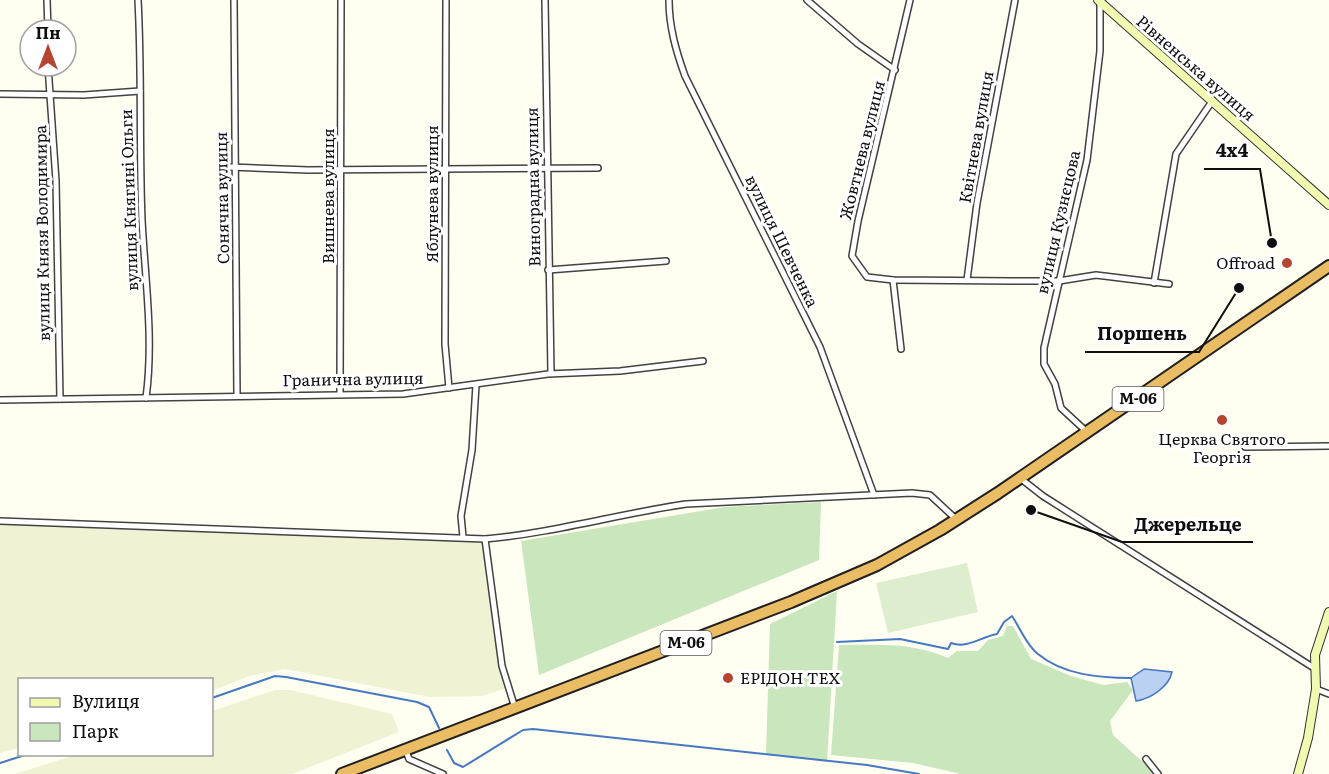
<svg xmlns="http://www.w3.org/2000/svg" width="1329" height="774" font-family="Literata,serif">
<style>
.farmland{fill:#eff3d3}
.green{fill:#cae6bd}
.pitch{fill:#ddeece}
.water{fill:#bad1f2;stroke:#4678c4;stroke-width:1.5}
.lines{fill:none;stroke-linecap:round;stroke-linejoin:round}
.stream{stroke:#4678c4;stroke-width:2}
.street-casing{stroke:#424242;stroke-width:8}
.secondary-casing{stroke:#313131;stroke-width:10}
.highway-casing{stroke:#202020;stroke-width:14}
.street{stroke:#fff;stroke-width:5}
.secondary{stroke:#f2f9b1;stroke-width:8}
.highway{stroke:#eabc64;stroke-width:10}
.poi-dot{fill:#b54530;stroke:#fff;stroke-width:2}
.labels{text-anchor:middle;stroke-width:6;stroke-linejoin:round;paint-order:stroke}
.shield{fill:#fff;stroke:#575757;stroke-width:1.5}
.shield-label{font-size:15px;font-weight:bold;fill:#0f0f0f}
.street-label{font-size:16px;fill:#0f0f0f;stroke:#fff}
.poi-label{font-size:16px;fill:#0f0f0f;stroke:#fff;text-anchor:end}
.leader{fill:none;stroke:#0f0f0f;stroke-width:2}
.callout-dot{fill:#0f0f0f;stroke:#fff;stroke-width:2}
.callout-label{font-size:18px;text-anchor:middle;font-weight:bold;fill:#0f0f0f;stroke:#fff;stroke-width:6;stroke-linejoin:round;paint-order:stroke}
</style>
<rect width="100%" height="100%" fill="#fefef1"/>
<g class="farmland">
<path d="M 0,521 L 485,539 L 507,688 L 482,696 L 430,697 L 285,669 L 249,676 L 212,691 L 212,680 L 20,680 L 19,748 L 0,753 Z"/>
<path d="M 275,690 L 290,690 L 392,714 L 399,732 L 292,774 L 15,774 L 75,755 L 212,754 L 212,711 Z"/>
</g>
<g class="green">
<path d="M 821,502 L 819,560 L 539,675 L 521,541 L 725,507 Z"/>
<path d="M 837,591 L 827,762 L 766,754 L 770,624 Z"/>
<path d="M 1007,626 L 1013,626 L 1031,659 L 1071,676 L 1103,685 L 1127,682 L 1133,690 L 1110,721 L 1113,735 L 1156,774 L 961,774 L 913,763 L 831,755 L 839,645 C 877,645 912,642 948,658 L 957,651 L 978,651 L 988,640 L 1003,636 Z"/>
</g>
<path class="pitch" d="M 967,563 L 978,612 L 888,633 L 876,583 Z"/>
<path class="water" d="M 1144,669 L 1172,672 C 1169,687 1150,699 1136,701 L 1131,678 Z"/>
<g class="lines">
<g class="stream">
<path d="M 837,642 L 900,639 L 948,649 L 951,643 C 968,649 980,637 997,634 L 1004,622 L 1012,616 C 1020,628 1027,646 1038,654 C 1063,675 1100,678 1131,678"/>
<path d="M 212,698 L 275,676 L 286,677 L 417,702 L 429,707 L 439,728"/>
<path d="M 447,750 L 454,763 L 463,767 L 523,730 L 533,729 L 867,765 L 919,774"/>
<path d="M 0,763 L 28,754"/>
</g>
<g class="street-casing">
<g id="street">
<path d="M 47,0 L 48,30"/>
<path d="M 138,0 C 142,73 139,147 142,220 C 145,279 154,339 146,398"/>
<path d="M 234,0 L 237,395"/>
<path d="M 446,0 L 445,344 L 449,388"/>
<path d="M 545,0 L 551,373"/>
<path d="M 669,0 C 669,27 676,51 685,76 L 820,347 L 874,495"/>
<path d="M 807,0 L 858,44 L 895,70"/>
<path d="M 910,0 L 858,221 L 852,256 L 867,277 L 893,280 L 1013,281 L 1059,281 L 1096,275 L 1169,284"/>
<path d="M 48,66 L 56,181 L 60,399"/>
<path d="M 0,94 L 84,95 L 140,91"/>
<path d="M 230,167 L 308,170 L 598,168"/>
<path d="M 548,270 L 666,261"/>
<path d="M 893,280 L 901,349"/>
<path d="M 967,280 L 977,203 L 1015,0"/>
<path d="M 1154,283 L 1176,154 L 1213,100"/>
<path d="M 340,393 L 341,0"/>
<path d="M 0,400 L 403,394 L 548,374 L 620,371 L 703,361"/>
<path d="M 1087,432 L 1061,408 L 1055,384 L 1044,364 L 1044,348 L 1087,160 L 1100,51 L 1100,1"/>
<path d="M 1245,447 L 1329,446"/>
<path d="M 1020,478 L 1043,496 L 1314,668"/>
<path d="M 0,521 L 485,539 C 553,533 618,514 686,504 L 912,493 L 930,495 L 957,520"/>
<path d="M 463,537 L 461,516 L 472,450 L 476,385"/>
<path d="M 485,539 L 502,666 L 515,708"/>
<path d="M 1316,689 L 1329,694"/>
<path d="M 406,751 L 409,759 L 443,774"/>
<path d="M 1146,759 L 1158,774"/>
</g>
</g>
<g class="secondary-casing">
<g id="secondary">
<path d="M 1098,0 L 1329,205"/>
<path d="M 1298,774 L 1308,738 L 1316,689 L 1315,655 L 1329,612"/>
</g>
</g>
<g class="highway-casing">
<path id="highway" d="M 342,774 L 791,602 L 877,565 L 940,530 L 998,493 L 1329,266"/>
</g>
<use href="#street" class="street"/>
<use href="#secondary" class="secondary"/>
<use href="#highway" class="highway"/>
</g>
<g class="poi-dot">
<circle cx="1287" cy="263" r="6"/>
<circle cx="1222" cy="420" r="6"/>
<circle cx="728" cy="678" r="6"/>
</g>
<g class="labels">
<g class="shield">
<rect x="1112.5" y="387" width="51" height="24" rx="4.5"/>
<rect x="660.5" y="631" width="51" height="24" rx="4.5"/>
</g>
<g class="shield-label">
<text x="1138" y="404">М-06</text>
<text x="686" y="648">М-06</text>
</g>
<g class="street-label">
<text transform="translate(1196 68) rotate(41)" y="6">Рівненська вулиця</text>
<text transform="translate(976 137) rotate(-80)" y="6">Квітнева вулиця</text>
<text transform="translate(862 150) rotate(-76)" y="6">Жовтнева вулиця</text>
<text transform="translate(533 187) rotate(-91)" y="6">Виноградна вулиця</text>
<text transform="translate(432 194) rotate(-90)" y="6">Яблунева вулиця</text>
<text transform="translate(328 196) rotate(-90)" y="6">Вишнева вулиця</text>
<text transform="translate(222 198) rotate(-91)" y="6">Сонячна вулиця</text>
<text transform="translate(129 200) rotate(-92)" y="6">вулиця Княгині Ольги</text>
<text transform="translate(1058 222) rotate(-77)" y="6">вулиця Кузнєцова</text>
<text transform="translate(42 233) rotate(-91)" y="6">вулиця Князя Володимира</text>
<text transform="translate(782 241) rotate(64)" y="6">вулиця Шевченка</text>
<text transform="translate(353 379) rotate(-1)" y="6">Гранична вулиця</text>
</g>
<g class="poi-label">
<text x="1275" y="269">Offroad</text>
<text x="1222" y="445" text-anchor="middle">Церква Святого<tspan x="1222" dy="18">Георгія</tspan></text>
<text x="740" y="684" text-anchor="start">ЕРІДОН ТЕХ</text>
</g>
</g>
<path class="leader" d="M1272 243L1260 169H1204M1239 288L1199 352H1085M1031 510L1122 542H1253"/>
<g class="callout-dot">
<circle cx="1272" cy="243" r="6"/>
<circle cx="1239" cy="288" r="6"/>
<circle cx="1031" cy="510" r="6"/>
</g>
<g class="callout-label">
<text x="1232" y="157">4x4</text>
<text x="1142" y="340">Поршень</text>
<text x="1188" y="531">Джерельце</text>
</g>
<rect x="18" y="678" width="195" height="78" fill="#ffffff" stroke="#9f9f9f" stroke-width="1.5"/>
<rect x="30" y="698" width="30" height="9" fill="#f2f9b1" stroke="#9f9f9f" stroke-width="1.5"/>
<text x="72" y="708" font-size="18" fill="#0f0f0f">Вулиця</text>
<rect x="30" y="723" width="30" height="18" fill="#cae6bd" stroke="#9f9f9f" stroke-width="1.5"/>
<text x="72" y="738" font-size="18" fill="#0f0f0f">Парк</text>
<g transform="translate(48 48)"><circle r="28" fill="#ffffff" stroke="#9f9f9f" stroke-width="1.5"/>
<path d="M0-4.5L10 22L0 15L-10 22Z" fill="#b54530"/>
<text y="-9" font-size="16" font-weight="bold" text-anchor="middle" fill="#0f0f0f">Пн</text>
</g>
</svg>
